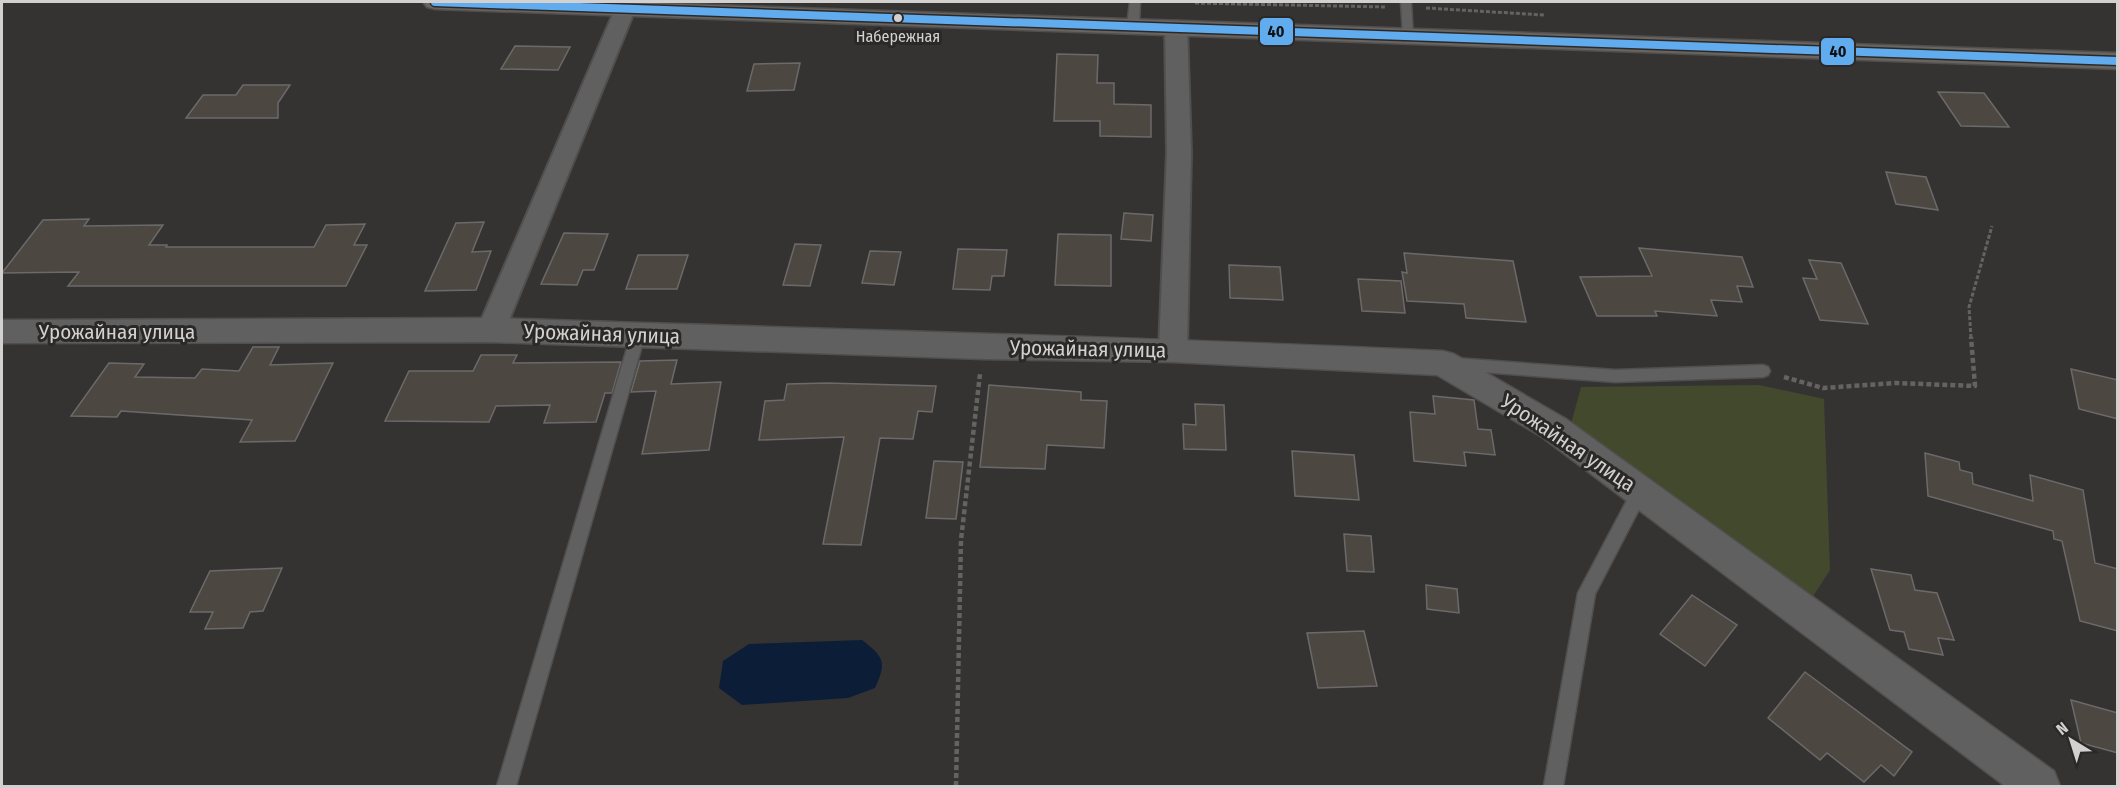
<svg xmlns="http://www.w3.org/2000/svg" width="2119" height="788" font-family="'Fira Sans Condensed',sans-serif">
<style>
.green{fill:#43492d}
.water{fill:#0c1e37}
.building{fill:#4d4742;stroke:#6b6a6a;stroke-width:1.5}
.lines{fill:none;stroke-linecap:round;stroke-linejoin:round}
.service-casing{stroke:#504f4e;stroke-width:3}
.minor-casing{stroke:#504f4e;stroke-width:4}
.tertiary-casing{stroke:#504f4e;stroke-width:3}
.secondary-casing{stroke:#504f4e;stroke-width:3}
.path-far1{stroke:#646362;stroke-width:3;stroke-dasharray:4 2;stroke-linecap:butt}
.path{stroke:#646362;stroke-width:4.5;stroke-dasharray:5 3;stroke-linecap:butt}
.service{fill:#616060;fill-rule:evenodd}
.minor{fill:#616060;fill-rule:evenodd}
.tertiary{fill:#616060;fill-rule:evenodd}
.secondary{fill:#6a6460;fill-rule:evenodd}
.bus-1-casing{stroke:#2b2927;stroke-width:11}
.bus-1{stroke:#60acee;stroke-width:8}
.bus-dot{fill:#d3d1d0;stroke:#2b2927;stroke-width:2}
.labels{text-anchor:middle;stroke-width:6;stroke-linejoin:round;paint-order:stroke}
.far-bus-label{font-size:16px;fill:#d3d1d0;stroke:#2b2927}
.street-label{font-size:21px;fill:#d3d1d0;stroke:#2b2927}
.line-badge{stroke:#2b2927;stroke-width:2}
.pale-badge-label{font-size:16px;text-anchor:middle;font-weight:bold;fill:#111}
</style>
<rect width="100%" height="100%" fill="#343332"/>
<path class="green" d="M 1759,385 L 1824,399 L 1830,570 L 1812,598 L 1569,431 L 1581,387 Z"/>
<path class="water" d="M 862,640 C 884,657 887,662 875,688 L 848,698 L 742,705 L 719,688 L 723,661 L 749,644 Z"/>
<g class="building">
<path d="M 515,46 L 570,47 L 558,70 L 501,69 Z"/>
<path d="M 1057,54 L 1098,55 L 1097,83 L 1114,83 L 1114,104 L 1151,105 L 1151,137 L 1100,136 L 1100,121 L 1054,121 Z"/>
<path d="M 800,63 L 794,90 L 747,91 L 754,64 Z"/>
<path d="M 243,85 L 290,85 L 278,103 L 278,118 L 186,118 L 203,95 L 236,95 Z"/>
<path d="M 1938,92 L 1984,93 L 2009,127 L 1961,126 Z"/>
<path d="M 1886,172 L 1926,177 L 1938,210 L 1896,204 Z"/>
<path d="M 1124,213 L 1153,215 L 1151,241 L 1121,239 Z"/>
<path d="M 89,219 L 84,226 L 163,225 L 149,245 L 167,245 L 166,247 L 314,247 L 326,225 L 365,224 L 354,245 L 367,245 L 346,286 L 68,286 L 79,272 L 2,273 L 43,220 Z"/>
<path d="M 484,222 L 472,252 L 491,251 L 476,290 L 425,291 L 456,223 Z"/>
<path d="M 564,233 L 608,234 L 594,270 L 583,270 L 577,285 L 541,284 Z"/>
<path d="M 1058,234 L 1111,235 L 1111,286 L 1055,285 Z"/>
<path d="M 795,244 L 821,245 L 810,286 L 783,285 Z"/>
<path d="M 1639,248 L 1742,257 L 1753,287 L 1737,286 L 1742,302 L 1711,300 L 1717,316 L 1655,311 L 1657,316 L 1597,316 L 1580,277 L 1652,276 Z"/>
<path d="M 958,249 L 1007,250 L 1004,276 L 992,276 L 990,290 L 953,289 Z"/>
<path d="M 870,251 L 901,252 L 894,285 L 862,283 Z"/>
<path d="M 1404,253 L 1513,261 L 1526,322 L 1466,318 L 1464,304 L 1407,301 L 1402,272 L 1407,273 Z"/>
<path d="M 638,255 L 688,255 L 677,289 L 626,289 Z"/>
<path d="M 1809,260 L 1841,263 L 1868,324 L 1820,320 L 1803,278 L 1817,279 Z"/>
<path d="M 1229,265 L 1280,267 L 1283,300 L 1230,298 Z"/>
<path d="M 1358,279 L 1401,281 L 1405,313 L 1362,311 Z"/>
<path d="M 253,347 L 279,347 L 270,365 L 333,363 L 295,441 L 240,442 L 252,420 L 121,411 L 117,417 L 71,416 L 109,363 L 144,364 L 135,377 L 195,378 L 202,369 L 239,371 Z"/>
<path d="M 481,355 L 517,355 L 513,363 L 621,362 L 612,393 L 605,393 L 596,422 L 544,423 L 550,405 L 496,406 L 489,422 L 385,421 L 409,371 L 473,371 Z"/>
<path d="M 677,360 L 671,384 L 721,382 L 709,450 L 642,454 L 656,391 L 631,392 L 640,361 Z"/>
<path d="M 2071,369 L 2118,380 L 2118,419 L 2079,409 Z"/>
<path d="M 827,383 L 936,386 L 932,412 L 918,411 L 913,439 L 880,438 L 861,545 L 823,544 L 844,437 L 759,440 L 765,401 L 784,400 L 787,384 Z"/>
<path d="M 989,385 L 1081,392 L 1081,400 L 1107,401 L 1104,448 L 1047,445 L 1045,469 L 980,467 Z"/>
<path d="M 1433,396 L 1474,400 L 1478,429 L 1491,430 L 1495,455 L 1464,452 L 1466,466 L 1414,461 L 1410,412 L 1435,414 Z"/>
<path d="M 1195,404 L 1224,405 L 1226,450 L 1184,449 L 1183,424 L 1196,425 Z"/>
<path d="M 1292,451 L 1354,455 L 1359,500 L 1295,496 Z"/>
<path d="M 1925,453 L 1959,462 L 1960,470 L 1972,473 L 1973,484 L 2033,501 L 2030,475 L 2083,490 L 2095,563 L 2118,569 L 2118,631 L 2080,621 L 2062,541 L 2054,539 L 2053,531 L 1928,496 Z"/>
<path d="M 934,461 L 963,462 L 956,519 L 926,518 Z"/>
<path d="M 1344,534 L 1371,536 L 1374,572 L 1347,571 Z"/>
<path d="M 282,568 L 263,611 L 250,612 L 243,628 L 205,629 L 213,612 L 190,612 L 210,571 Z"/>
<path d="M 1871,569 L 1911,575 L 1915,590 L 1937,593 L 1954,640 L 1938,638 L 1943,655 L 1909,649 L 1904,632 L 1890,630 Z"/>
<path d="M 1426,585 L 1457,589 L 1459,613 L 1427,609 Z"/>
<path d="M 1692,595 L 1737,625 L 1705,666 L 1660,634 Z"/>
<path d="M 1364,631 L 1377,686 L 1318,688 L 1307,633 Z"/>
<path d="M 1805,672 L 1912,752 L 1894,776 L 1881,765 L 1864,782 L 1827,753 L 1820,760 L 1768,718 Z"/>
<path d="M 2071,700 L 2118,713 L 2118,753 L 2081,743 Z"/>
</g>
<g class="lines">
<g class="service-casing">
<g id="service">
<path d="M 1130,2 L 1140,2 L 1139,26 L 1133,29 L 1127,26 Z"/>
<path d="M 1401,2 L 1411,2 L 1413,37 L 1409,38 L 1403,35 Z"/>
<path d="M 638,330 L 645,335 L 516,786 L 497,786 L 631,335 Z"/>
<path d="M 1454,358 L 1615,370 L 1763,365 L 1768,367 L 1770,371 L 1768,375 L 1763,377 L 1615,382 L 1454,370 L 1449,368 L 1447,364 L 1449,360 Z"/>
<path d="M 1640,485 L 1646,487 L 1648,492 L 1595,594 L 1563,786 L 1544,786 L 1578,593 L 1634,487 Z"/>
</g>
</g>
<g class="minor-casing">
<g id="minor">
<path d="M 629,2 L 636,7 L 505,330 L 501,337 L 491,340 L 481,337 L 477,330 L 616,7 L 619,3 Z"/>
<path d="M 1176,21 L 1183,23 L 1187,27 L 1191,152 L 1187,350 L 1183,357 L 1173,360 L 1163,357 L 1159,350 L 1167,152 L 1165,27 L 1169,23 Z"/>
</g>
</g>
<g class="tertiary-casing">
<path id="tertiary" d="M 491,318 C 808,329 1126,336 1443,351 L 1454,354 L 1566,419 L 2054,771 L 2060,786 L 2005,786 L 1542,437 L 1437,375 L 1173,362 L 983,359 L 491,342 L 2,343 L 2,320 Z"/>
</g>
<g class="secondary-casing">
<path id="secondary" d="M 423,2 L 626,2 L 2118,53 L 2118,69 L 435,9 L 427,7 Z"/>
</g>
<g class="path-far1">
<path d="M 1195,3 L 1386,7"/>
<path d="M 1426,8 L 1544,15"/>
<path d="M 1971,338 L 1969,307 L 1992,226"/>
</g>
<g class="path">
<path d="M 1784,377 L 1823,388 L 1896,383 L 1975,386 L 1971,337"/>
<path d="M 956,786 L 961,540 L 980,374"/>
</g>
<use href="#service" class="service"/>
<use href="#minor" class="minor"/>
<use href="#tertiary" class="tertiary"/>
<use href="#secondary" class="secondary"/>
<g class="bus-1-casing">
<path id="bus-1" d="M 435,2 L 2118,61"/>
</g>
<use href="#bus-1" class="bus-1"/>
</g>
<circle class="bus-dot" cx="898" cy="18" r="5"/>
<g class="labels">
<g class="far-bus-label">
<text x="898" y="42">Набережная</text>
</g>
<g class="street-label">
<text x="117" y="339">Урожайная улица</text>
<text transform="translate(602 334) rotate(2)" y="7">Урожайная улица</text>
<text transform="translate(1088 349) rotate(1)" y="7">Урожайная улица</text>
<text transform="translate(1568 443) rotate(34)" y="7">Урожайная улица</text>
</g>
</g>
<g class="line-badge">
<rect x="1259" y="17" width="35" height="29" rx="6" fill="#60acee"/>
<rect x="1820" y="37" width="35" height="29" rx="6" fill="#60acee"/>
</g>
<g class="pale-badge-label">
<text x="1276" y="37">40</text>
<text x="1838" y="57">40</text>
</g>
<rect width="2119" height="788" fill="none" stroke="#d3d1d0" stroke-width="6"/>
<g transform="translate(2071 740) rotate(322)" stroke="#2b2927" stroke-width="4.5" paint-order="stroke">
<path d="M0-4.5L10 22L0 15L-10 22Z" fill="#d3d1d0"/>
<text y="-9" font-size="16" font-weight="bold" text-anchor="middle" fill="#d3d1d0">N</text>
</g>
</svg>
